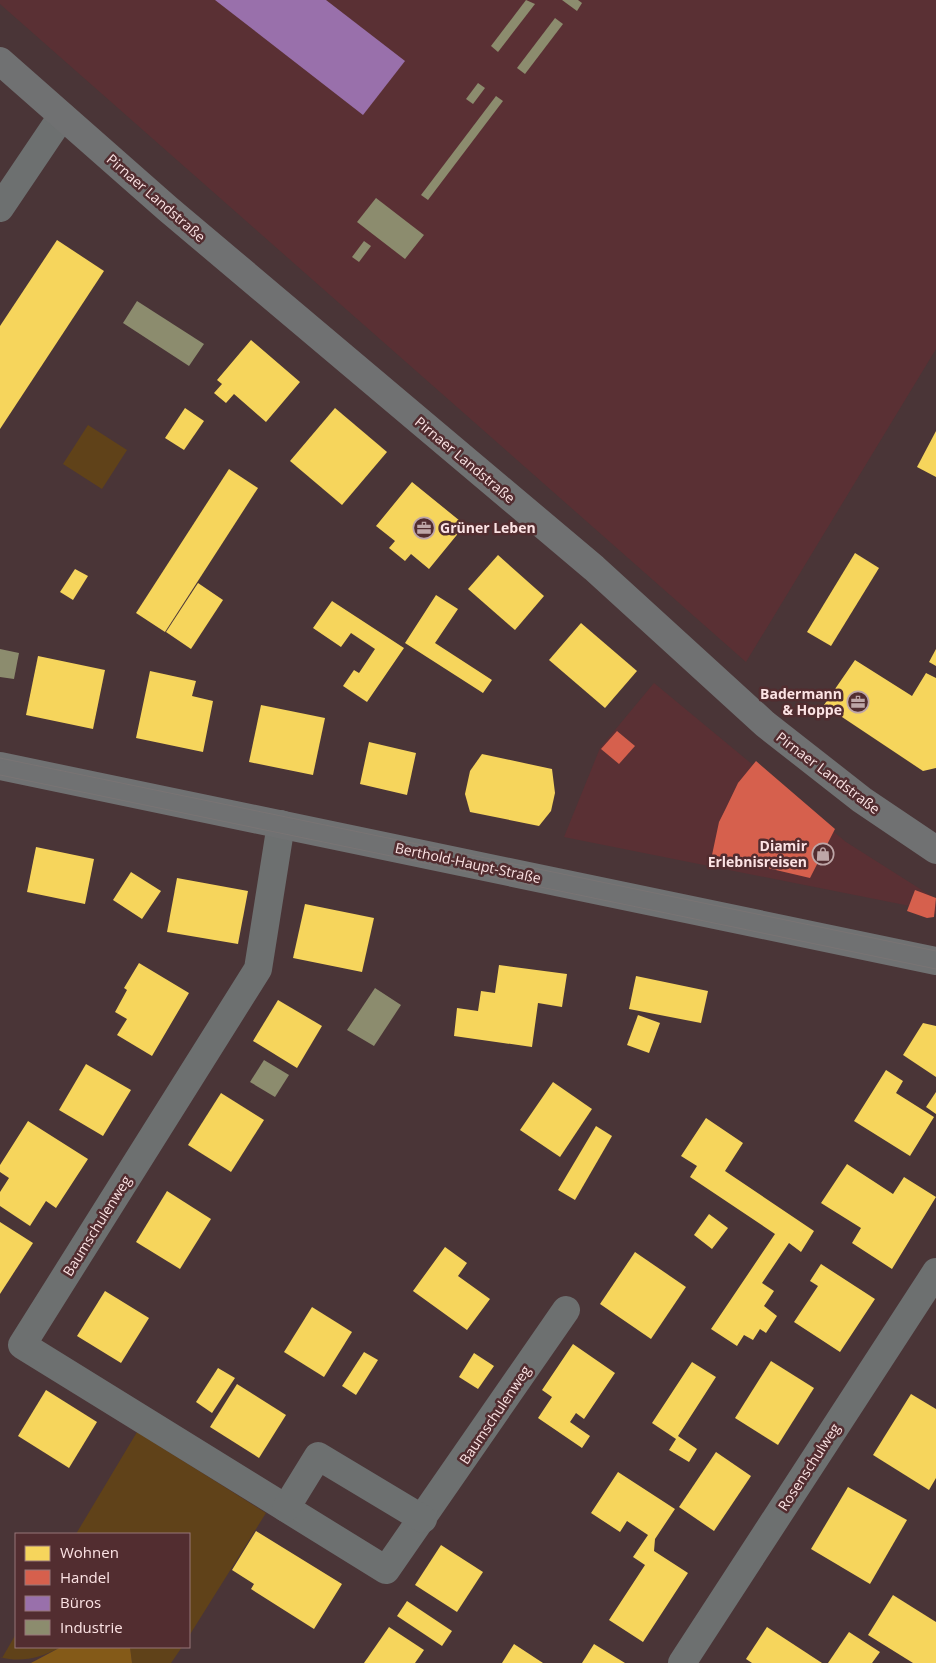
<svg xmlns="http://www.w3.org/2000/svg" width="936" height="1663" font-family="'Open Sans',sans-serif">
<style>
.built{fill:#5a3034}
.green{fill:#604219}
.forest{fill:#845a18}
.homes{fill:#f6d55c}
.shops{fill:#d6604d}
.offices{fill:#9970ab}
.industry{fill:#8c8c6e}
.lines{fill:none;stroke-linecap:round;stroke-linejoin:round}
.street{stroke:#6d7070;stroke-width:28}
.secondary{stroke:#707172;stroke-width:28}
.tram{stroke:#797474;stroke-width:1}
.labels{text-anchor:middle;stroke-width:5;stroke-linejoin:round;paint-order:stroke}
.street-label{font-size:14px;fill:#fce3e4;stroke:#522d30}
.poi-label{font-size:14px;font-weight:bold;fill:#fce3e4;stroke:#522d30;text-anchor:end}
</style>
<rect width="100%" height="100%" fill="#4a3537"/>
<g class="built">
<path d="M 0,0 L 936,0 L 936,349 L 746,662 L 0,4 Z"/>
<path d="M 654,683 L 846,842 L 936,899 L 936,914 L 905,905 L 564,837 L 600,748 Z"/>
</g>
<g class="green">
<path d="M 88,425 L 127,450 L 102,489 L 63,464 Z"/>
<path d="M 137,1432 L 266,1513 L 189,1636 L 189,1534 L 76,1534 Z"/>
<path d="M 16,1634 L 16,1647 L 61,1647 C 40,1658 21,1663 0,1657 L 2,1658 Z"/>
<path d="M 130,1647 L 182,1647 L 171,1663 L 132,1663 Z"/>
</g>
<path class="forest" d="M 61,1647 L 130,1647 L 132,1663 L 31,1663 Z"/>
<g class="homes">
<path d="M 57,240 L 104,271 L 0,429 L 0,326 Z"/>
<path d="M 251,340 L 300,382 L 266,422 L 234,394 L 226,403 L 214,393 L 222,384 L 217,380 Z"/>
<path d="M 185,408 L 204,421 L 184,450 L 165,438 Z"/>
<path d="M 335,408 L 387,452 L 342,505 L 290,461 Z"/>
<path d="M 936,431 L 936,477 L 917,467 Z"/>
<path d="M 229,469 L 258,488 L 165,632 L 136,613 Z"/>
<path d="M 412,482 L 465,525 L 429,569 L 411,554 L 405,561 L 389,548 L 395,541 L 376,526 Z"/>
<path d="M 855,553 L 879,568 L 831,646 L 807,632 Z"/>
<path d="M 498,555 L 544,596 L 515,630 L 468,589 Z"/>
<path d="M 75,569 L 88,576 L 73,600 L 60,592 Z"/>
<path d="M 198,583 L 223,600 L 191,649 L 166,632 Z"/>
<path d="M 436,595 L 458,609 L 435,643 L 492,680 L 483,693 L 405,643 Z"/>
<path d="M 332,601 L 404,648 L 367,702 L 343,686 L 354,670 L 359,673 L 375,649 L 351,633 L 341,647 L 313,628 Z"/>
<path d="M 581,623 L 637,671 L 605,708 L 549,660 Z"/>
<path d="M 936,649 L 936,666 L 929,662 Z"/>
<path d="M 38,656 L 105,670 L 93,729 L 26,715 Z"/>
<path d="M 855,660 L 912,696 L 926,673 L 936,678 L 936,768 L 923,771 L 824,705 Z"/>
<path d="M 150,671 L 196,681 L 192,696 L 213,701 L 203,752 L 136,738 Z"/>
<path d="M 261,705 L 325,718 L 313,775 L 249,762 Z"/>
<path d="M 369,742 L 416,753 L 407,795 L 360,784 Z"/>
<path d="M 482,754 L 552,769 L 555,793 L 551,811 L 539,826 L 470,812 L 465,794 L 470,771 Z"/>
<path d="M 36,847 L 94,859 L 85,904 L 27,892 Z"/>
<path d="M 131,872 L 161,891 L 142,919 L 113,900 Z"/>
<path d="M 177,878 L 248,891 L 238,944 L 167,932 Z"/>
<path d="M 305,904 L 374,918 L 362,972 L 293,958 Z"/>
<path d="M 139,963 L 189,993 L 152,1056 L 117,1035 L 127,1019 L 115,1012 L 127,990 L 124,988 Z"/>
<path d="M 499,965 L 567,974 L 562,1007 L 538,1003 L 532,1047 L 454,1036 L 457,1008 L 478,1011 L 481,991 L 495,993 Z"/>
<path d="M 636,976 L 708,991 L 701,1023 L 629,1009 Z"/>
<path d="M 278,1000 L 322,1026 L 297,1068 L 253,1041 Z"/>
<path d="M 638,1015 L 660,1023 L 649,1053 L 627,1045 Z"/>
<path d="M 923,1023 L 936,1026 L 936,1077 L 903,1055 Z"/>
<path d="M 86,1064 L 131,1090 L 103,1136 L 59,1110 Z"/>
<path d="M 886,1070 L 903,1081 L 896,1093 L 934,1117 L 910,1156 L 854,1121 Z"/>
<path d="M 553,1082 L 592,1109 L 560,1157 L 520,1130 Z"/>
<path d="M 936,1092 L 936,1114 L 926,1107 Z"/>
<path d="M 221,1093 L 264,1120 L 231,1172 L 188,1145 Z"/>
<path d="M 706,1118 L 743,1143 L 725,1171 L 814,1231 L 801,1252 L 789,1243 L 762,1283 L 774,1291 L 764,1306 L 777,1316 L 766,1333 L 760,1329 L 753,1340 L 744,1335 L 737,1346 L 711,1329 L 775,1234 L 690,1177 L 697,1166 L 681,1156 Z"/>
<path d="M 28,1121 L 88,1159 L 56,1208 L 46,1201 L 30,1226 L 0,1206 L 0,1192 L 9,1178 L 0,1172 L 0,1165 Z"/>
<path d="M 596,1126 L 612,1136 L 575,1200 L 558,1190 Z"/>
<path d="M 847,1164 L 893,1194 L 904,1177 L 936,1197 L 892,1269 L 852,1243 L 861,1228 L 821,1203 Z"/>
<path d="M 167,1191 L 211,1219 L 180,1269 L 136,1242 Z"/>
<path d="M 709,1214 L 728,1228 L 712,1249 L 694,1235 Z"/>
<path d="M 0,1222 L 33,1243 L 0,1294 Z"/>
<path d="M 445,1247 L 467,1263 L 458,1276 L 490,1299 L 467,1330 L 413,1291 Z"/>
<path d="M 635,1252 L 686,1287 L 651,1339 L 600,1304 Z"/>
<path d="M 821,1264 L 875,1299 L 840,1352 L 794,1322 L 818,1286 L 810,1281 Z"/>
<path d="M 105,1291 L 149,1318 L 121,1363 L 77,1336 Z"/>
<path d="M 312,1307 L 352,1332 L 324,1377 L 284,1352 Z"/>
<path d="M 573,1344 L 615,1373 L 584,1419 L 576,1413 L 570,1422 L 590,1436 L 582,1448 L 538,1418 L 552,1397 L 542,1390 Z"/>
<path d="M 364,1352 L 378,1360 L 356,1395 L 342,1386 Z"/>
<path d="M 474,1353 L 494,1366 L 478,1389 L 459,1377 Z"/>
<path d="M 771,1361 L 814,1388 L 778,1445 L 735,1418 Z"/>
<path d="M 692,1362 L 716,1377 L 678,1436 L 697,1449 L 689,1462 L 669,1450 L 676,1439 L 652,1423 Z"/>
<path d="M 218,1368 L 235,1378 L 212,1413 L 196,1402 Z"/>
<path d="M 237,1384 L 286,1415 L 259,1458 L 210,1427 Z"/>
<path d="M 46,1390 L 97,1422 L 69,1468 L 18,1436 Z"/>
<path d="M 911,1394 L 936,1409 L 936,1478 L 929,1490 L 873,1455 Z"/>
<path d="M 716,1452 L 751,1476 L 714,1531 L 679,1507 Z"/>
<path d="M 618,1472 L 675,1509 L 655,1539 L 654,1551 L 688,1573 L 643,1642 L 609,1620 L 645,1565 L 633,1557 L 648,1535 L 627,1521 L 620,1532 L 591,1513 Z"/>
<path d="M 848,1487 L 907,1520 L 870,1584 L 811,1549 Z"/>
<path d="M 256,1531 L 342,1584 L 314,1629 L 251,1589 L 254,1584 L 232,1570 Z"/>
<path d="M 441,1545 L 483,1572 L 457,1612 L 415,1585 Z"/>
<path d="M 893,1595 L 936,1622 L 936,1663 L 913,1663 L 868,1635 Z"/>
<path d="M 407,1601 L 452,1631 L 442,1646 L 397,1616 Z"/>
<path d="M 389,1627 L 424,1650 L 415,1663 L 364,1663 Z"/>
<path d="M 767,1627 L 822,1663 L 752,1663 L 746,1659 Z"/>
<path d="M 849,1632 L 880,1652 L 872,1663 L 828,1663 Z"/>
<path d="M 514,1644 L 543,1663 L 502,1663 Z"/>
<path d="M 594,1644 L 625,1663 L 582,1663 Z"/>
</g>
<g class="shops">
<path d="M 617,731 L 635,746 L 619,764 L 601,749 Z"/>
<path d="M 756,761 L 835,829 L 810,878 L 712,855 L 719,822 L 726,808 L 738,783 Z"/>
<path d="M 915,890 L 936,898 L 934,917 L 927,918 L 907,911 Z"/>
</g>
<path class="offices" d="M 215,0 L 326,0 L 405,61 L 363,115 Z"/>
<g class="industry">
<path d="M 526,0 L 535,4 L 498,52 L 491,46 Z"/>
<path d="M 562,0 L 578,0 L 582,3 L 577,11 Z"/>
<path d="M 555,18 L 563,24 L 525,74 L 517,68 Z"/>
<path d="M 478,83 L 485,88 L 473,104 L 466,99 Z"/>
<path d="M 496,96 L 503,101 L 428,200 L 421,195 Z"/>
<path d="M 376,198 L 424,235 L 405,259 L 357,222 Z"/>
<path d="M 364,241 L 371,246 L 359,262 L 352,257 Z"/>
<path d="M 137,301 L 204,344 L 189,366 L 123,323 Z"/>
<path d="M 0,649 L 19,653 L 14,679 L 0,677 Z"/>
<path d="M 375,988 L 401,1005 L 374,1046 L 347,1030 Z"/>
<path d="M 264,1060 L 289,1075 L 275,1097 L 250,1082 Z"/>
</g>
<g class="lines">
<g class="street">
<path d="M 0,208 L 62,116"/>
<path d="M 281,824 L 258,969 L 22,1345 L 386,1570 L 566,1310"/>
<path d="M 286,1508 L 318,1456 L 423,1519"/>
<path d="M 682,1663 L 936,1272"/>
</g>
<g class="secondary">
<path d="M 0,61 L 168,209 L 594,568 L 765,724 L 862,800 L 936,850"/>
<path d="M 0,766 L 936,961"/>
</g>
<g class="tram">
<path d="M 0,758 L 936,951"/>
<path d="M 0,775 L 936,969"/>
</g>
</g>
<defs>
<g id="office-ring" transform="scale(1.125)"><circle r="9.5" fill="#522d30" stroke="#bea6a7" stroke-width="1.5"/><path d="M-6-3h4V-5.5h4V-3h4V5H-6ZM-1-4.5V-3h2v-1.5ZM-6 0V1H6V0Z" fill="#bea6a7"/></g>
<g id="shop-ring" transform="scale(1.125)"><circle r="9.5" fill="#522d30" stroke="#bea6a7" stroke-width="1.5"/><path d="M-5-2.5h2.3a2.7 3.5 0 0 1 5.4 0H5L5.5 6h-11ZM-1.5-2.5h3a1.5 2.3 0 0 0-3 0Z" fill="#bea6a7"/></g>
</defs>
<g fill-rule="evenodd">
<use href="#office-ring" x="424" y="528"/>
<use href="#office-ring" x="858" y="702"/>
<use href="#shop-ring" x="823" y="854"/>
</g>
<g class="labels">
<g class="street-label">
<text transform="translate(156 198) rotate(41)" y="5">Pirnaer Landstraße</text>
<text transform="translate(465 460) rotate(40)" y="5">Pirnaer Landstraße</text>
<text transform="translate(828 773) rotate(37)" y="5">Pirnaer Landstraße</text>
<text transform="translate(468 863) rotate(12)" y="5">Berthold-Haupt-Straße</text>
<text transform="translate(97 1226) rotate(-58)" y="5">Baumschulenweg</text>
<text transform="translate(495 1415) rotate(-56)" y="5">Baumschulenweg</text>
<text transform="translate(809 1467) rotate(-57)" y="5">Rosenschulweg</text>
</g>
<g class="poi-label">
<text x="440" y="533" text-anchor="start">Grüner Leben</text>
<text x="842" y="699">Badermann<tspan x="842" dy="16">&amp; Hoppe</tspan></text>
<text x="807" y="851">Diamir<tspan x="807" dy="16">Erlebnisreisen</tspan></text>
</g>
</g>
<rect x="15" y="1533" width="175" height="115" fill="#522d30" stroke="#967678"/>
<rect x="25" y="1546" width="25" height="15" fill="#f6d55c" stroke="#967678"/>
<text x="60" y="1558" font-size="15" fill="#fce3e4">Wohnen</text>
<rect x="25" y="1570" width="25" height="15" fill="#d6604d" stroke="#967678"/>
<text x="60" y="1583" font-size="15" fill="#fce3e4">Handel</text>
<rect x="25" y="1596" width="25" height="15" fill="#9970ab" stroke="#967678"/>
<text x="60" y="1608" font-size="15" fill="#fce3e4">Büros</text>
<rect x="25" y="1620" width="25" height="15" fill="#8c8c6e" stroke="#967678"/>
<text x="60" y="1633" font-size="15" fill="#fce3e4">Industrie</text>
</svg>
